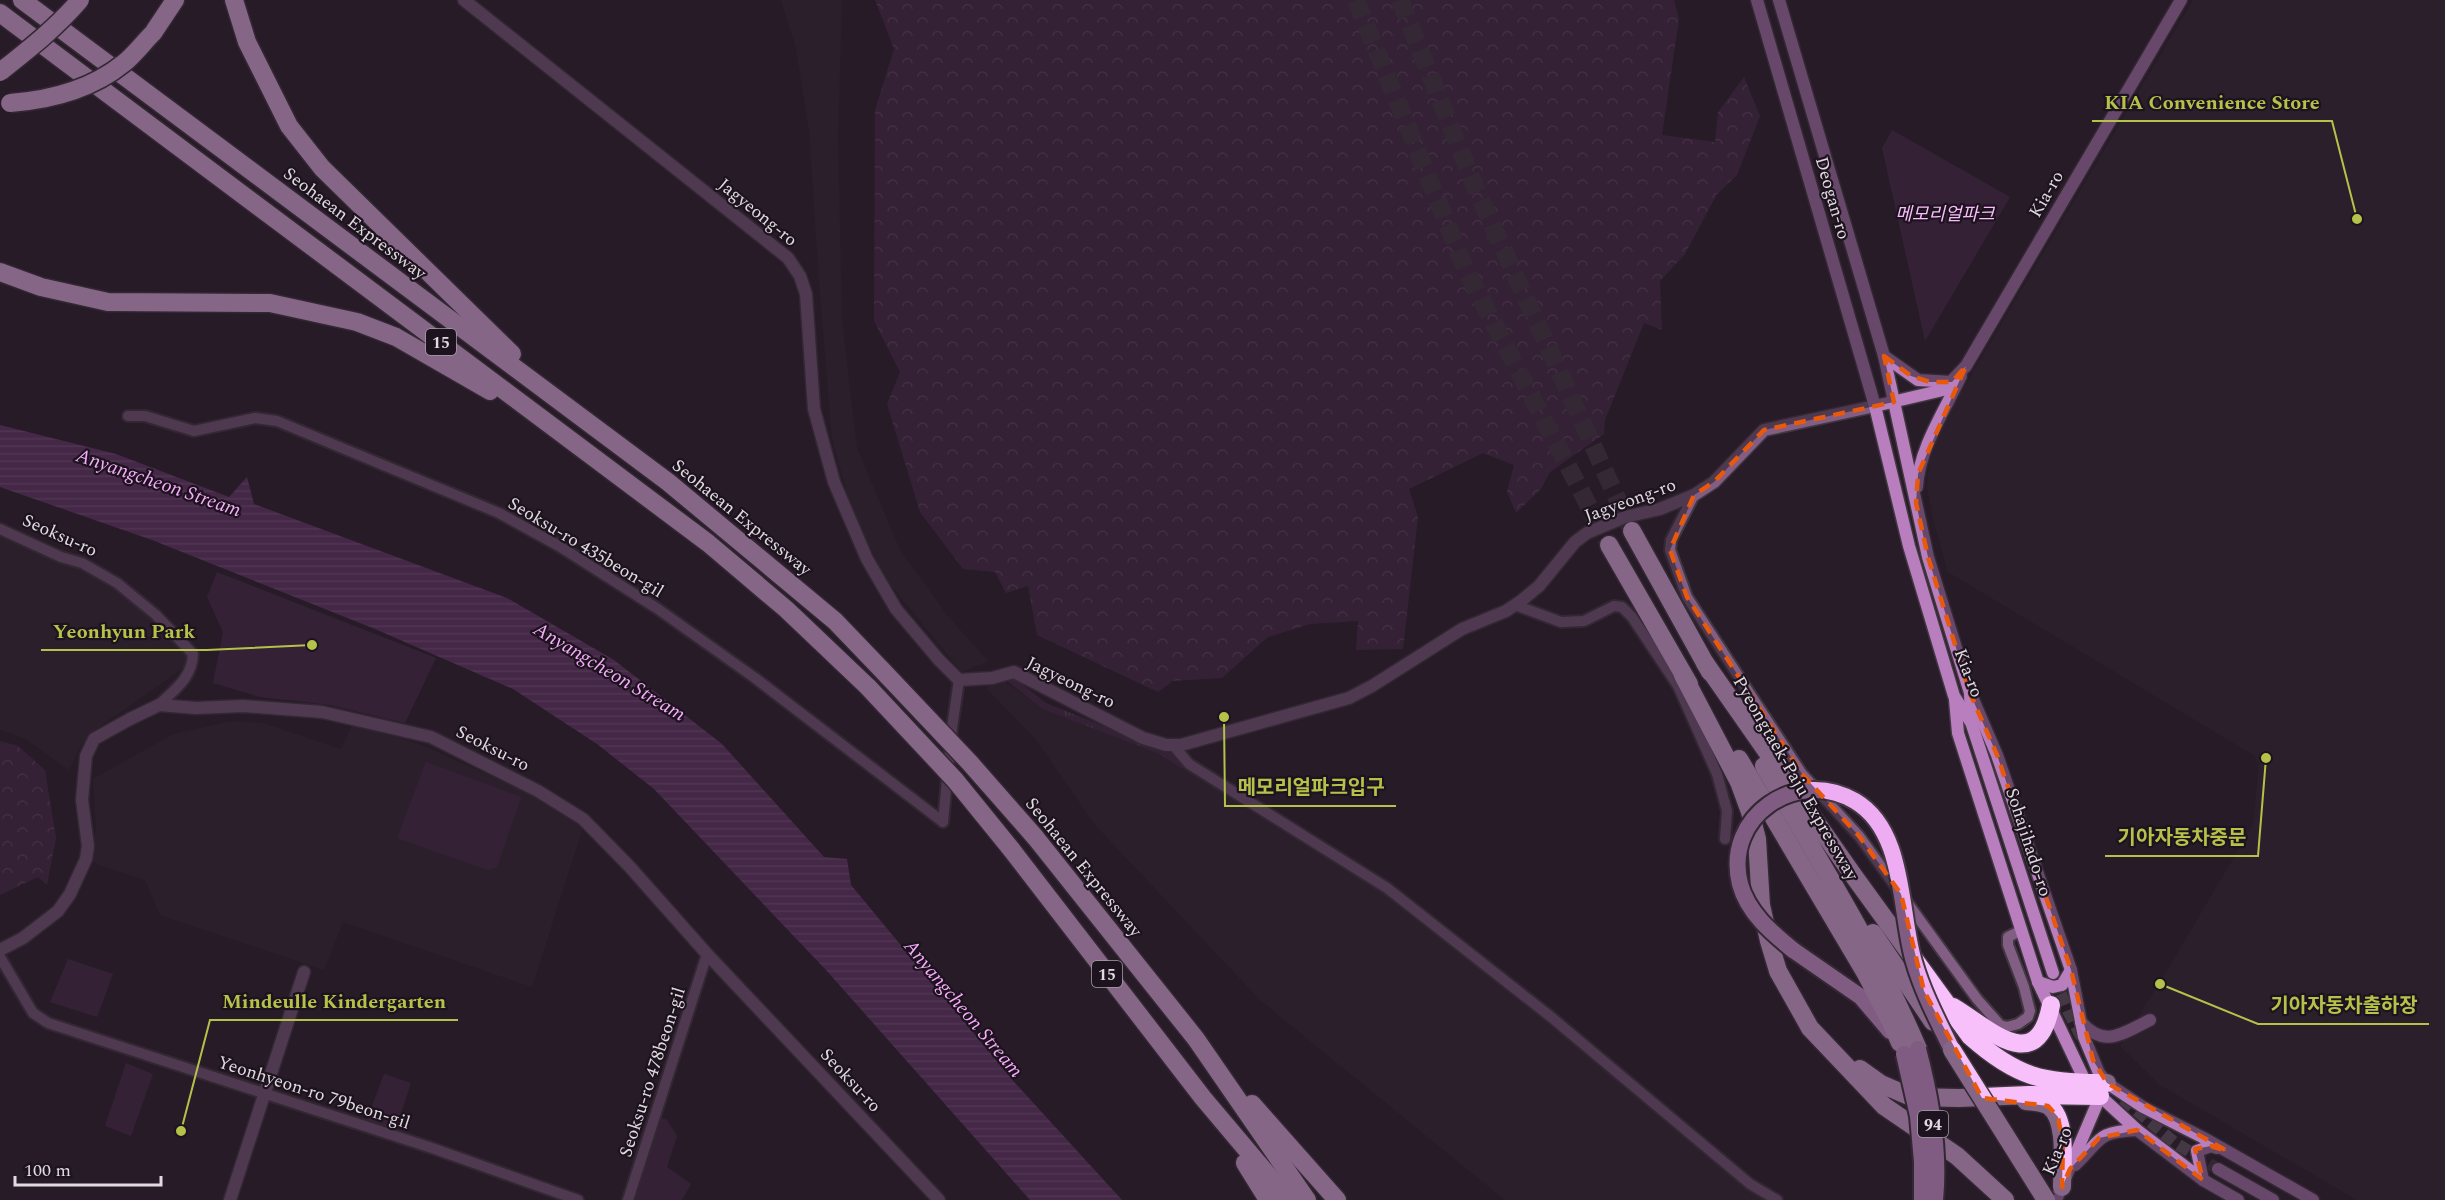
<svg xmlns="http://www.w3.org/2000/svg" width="2445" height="1200" font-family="Spectral,'Noto Sans KR',serif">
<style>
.built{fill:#332434}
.grass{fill:url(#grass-tufts)}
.forest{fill:url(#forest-crowns)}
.park{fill:#48294a}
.water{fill:url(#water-rules)}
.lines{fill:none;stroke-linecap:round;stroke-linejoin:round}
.secondary-tunnel{stroke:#433843;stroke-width:12;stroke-dasharray:12 6;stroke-linecap:butt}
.motorway-tunnel{stroke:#433843;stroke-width:18;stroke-dasharray:18 9;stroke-linecap:butt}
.minor-casing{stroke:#413741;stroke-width:14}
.tertiary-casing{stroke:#413741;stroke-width:15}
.secondary-casing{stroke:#413741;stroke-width:15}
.trunk-casing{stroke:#413741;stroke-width:20}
.motorway-casing{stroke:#413741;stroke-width:21}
.minor{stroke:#825d84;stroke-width:10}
.tertiary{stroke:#825d84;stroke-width:12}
.secondary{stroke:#b97ebd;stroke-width:12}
.trunk{stroke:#eeacf2;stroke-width:16}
.motorway{stroke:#f8c0fb;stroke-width:18}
.trunk-bridge-casing{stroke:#413741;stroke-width:20;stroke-linecap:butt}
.motorway-bridge-casing{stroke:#413741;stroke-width:21;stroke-linecap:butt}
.trunk-bridge{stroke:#eeacf2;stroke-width:16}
.motorway-bridge{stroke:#f8c0fb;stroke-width:18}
.marked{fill:none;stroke:#e8590c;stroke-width:4.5;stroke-dasharray:12 8;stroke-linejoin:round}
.labels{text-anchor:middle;stroke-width:4.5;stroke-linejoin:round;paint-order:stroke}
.shield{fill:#1d131e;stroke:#a69ea6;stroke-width:1.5}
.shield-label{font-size:16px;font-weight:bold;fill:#e1dae1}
.street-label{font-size:18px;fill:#e1dae1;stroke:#1d131e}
.park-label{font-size:18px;font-style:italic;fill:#f9bcfc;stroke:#1d131e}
.water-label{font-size:20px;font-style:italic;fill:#f6abfb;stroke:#1d131e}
.leader{fill:none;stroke:#b5c249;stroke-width:2}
.callout-dot{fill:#b5c249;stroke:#1d131e;stroke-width:2}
.callout-label{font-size:20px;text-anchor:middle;font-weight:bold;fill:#b5c249;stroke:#1d131e;stroke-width:4.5;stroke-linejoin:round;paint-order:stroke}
</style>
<defs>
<pattern id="grass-tufts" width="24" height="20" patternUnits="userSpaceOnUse" patternTransform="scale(1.5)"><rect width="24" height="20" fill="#48294a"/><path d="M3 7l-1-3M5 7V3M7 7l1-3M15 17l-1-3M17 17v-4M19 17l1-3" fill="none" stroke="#624764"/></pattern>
<pattern id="forest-crowns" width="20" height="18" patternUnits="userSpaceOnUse" patternTransform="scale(1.5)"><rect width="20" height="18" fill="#48294a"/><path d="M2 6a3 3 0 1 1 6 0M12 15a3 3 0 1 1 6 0" fill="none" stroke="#624764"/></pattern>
<pattern id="water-rules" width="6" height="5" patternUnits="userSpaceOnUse" patternTransform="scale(1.5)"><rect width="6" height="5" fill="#6c3970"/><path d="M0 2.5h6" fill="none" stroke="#815584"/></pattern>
</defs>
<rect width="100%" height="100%" fill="#271c27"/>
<g class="built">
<path d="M 781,0 L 842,0 L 838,138 L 842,321 L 857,448 L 900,550 L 947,615 L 988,661 L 962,672 L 885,578 L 850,504 L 832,439 L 819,281 L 809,130 L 796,48 Z"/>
<path d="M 2193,0 L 2445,0 L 2445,1200 L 2357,1200 L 2160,1085 L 2120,1046 L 2165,974 L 2253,825 L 2259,764 L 2255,756 L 1948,572 L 1933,519 L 1927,487 L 1928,472 L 1931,453 L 1948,414 Z"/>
<path d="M 0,526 L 92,561 L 185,648 L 189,664 L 92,732 L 80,747 L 69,770 L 24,738 L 0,730 Z"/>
<path d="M 1002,680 L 1044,709 L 1159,754 L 1379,890 L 1743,1178 L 1779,1200 L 1505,1200 L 1261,1001 L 1096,826 L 1034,737 L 986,688 Z"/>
<path d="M 232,721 L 262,723 L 341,749 L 354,722 L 426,747 L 538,797 L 583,827 L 532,987 L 343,922 L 324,970 L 160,915 L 145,880 L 96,864 L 91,856 L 96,827 L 93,779 L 174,734 Z"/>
</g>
<path class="grass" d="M 1002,677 L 1011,677 L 1018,681 L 1046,703 L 1175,755 L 1382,883 L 1379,890 L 1159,754 L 1043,709 Z"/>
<g class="forest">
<path d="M 875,0 L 1674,0 L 1679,19 L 1662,135 L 1715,142 L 1718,112 L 1744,77 L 1760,116 L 1737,175 L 1717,194 L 1685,254 L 1660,281 L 1662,330 L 1644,323 L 1605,420 L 1604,434 L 1550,472 L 1541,489 L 1516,513 L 1507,492 L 1514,465 L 1483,453 L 1409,489 L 1418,517 L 1403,649 L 1356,650 L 1358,621 L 1310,624 L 1268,637 L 1222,678 L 1173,681 L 1158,692 L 1037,635 L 1028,586 L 1006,593 L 995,572 L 963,569 L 920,512 L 887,404 L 900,372 L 874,321 L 875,110 L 894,49 Z"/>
<path d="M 0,741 L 18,746 L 45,770 L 56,838 L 47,885 L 38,877 L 0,895 Z"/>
</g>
<g class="park">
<path d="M 1892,130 L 2010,197 L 1925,341 L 1882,148 Z"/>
<path d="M 217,572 L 436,658 L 405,723 L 330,705 L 260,697 L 213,683 L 223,632 L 207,597 Z"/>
<path d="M 426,762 L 521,797 L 497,867 L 488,870 L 397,838 Z"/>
<path d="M 68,959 L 113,974 L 97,1017 L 50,1002 Z"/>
<path d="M 126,1063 L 153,1074 L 131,1136 L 105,1126 Z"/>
<path d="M 384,1074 L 411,1083 L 395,1131 L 366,1122 Z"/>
<path d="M 659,1117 L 667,1120 L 677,1136 L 667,1167 L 691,1184 L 682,1200 L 631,1200 Z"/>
</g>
<path class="water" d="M 0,425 L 116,454 L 229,497 L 247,477 L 254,504 L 507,598 L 614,660 L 722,744 L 824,857 L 847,859 L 851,885 L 1015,1083 L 1122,1200 L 1030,1200 L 826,970 L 654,789 L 597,744 L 513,689 L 375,629 L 152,540 L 0,487 Z"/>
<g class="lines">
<g class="secondary-tunnel">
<path d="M 2054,977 L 2068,1011 L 2083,1040"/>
<path d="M 2123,1099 L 2174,1142 L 2218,1169"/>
</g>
<g class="motorway-tunnel">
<path d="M 1356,0 L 1465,268 L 1609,545"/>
<path d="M 1400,0 L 1475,187 L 1632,531"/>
</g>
<g class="minor-casing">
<g id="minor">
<path d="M 128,416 L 145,416 L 194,431 L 255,418 L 277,421 L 499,513 L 559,546 L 658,609 L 755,678 L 943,822"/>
<path d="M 1694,495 L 1671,540 L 1670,550 L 1687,597 L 1802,774 L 1859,836 L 1977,999 L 2000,1025 L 2007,1027 L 2018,1024 L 2028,1017 L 2030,1011 L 2024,987 L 2008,945 L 2008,937 L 2022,930"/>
<path d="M 0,529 L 61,557 L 82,563 L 117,583 L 156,615 L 193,654 C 192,678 175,689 159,705"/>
<path d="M 1515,605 L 1561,622 L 1584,621 L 1614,606 L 1622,607 L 1632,617 L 1678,686 L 1717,774 L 1727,811 L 1725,839"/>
<path d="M 1173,745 L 1189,764 L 1387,888 L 1551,1017 L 1750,1184 L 1777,1200"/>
<path d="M 943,822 L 952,728 L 959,680"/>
<path d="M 0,957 L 33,1013 L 48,1023 L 432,1148 L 578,1200"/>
<path d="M 628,1200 L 707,954"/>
</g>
</g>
<g class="tertiary-casing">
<g id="tertiary">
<path d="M 464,0 L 788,258 L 800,276 L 806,294 L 814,409 L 834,482 L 867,559 L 896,609 L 939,660 L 959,680 L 992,678 L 1014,672 L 1143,738 L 1166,745 L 1181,745 L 1349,698 L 1372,686 L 1462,629 L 1506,611 L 1521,601 L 1539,586 L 1575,542 L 1587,533 L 1625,517 L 1660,509 L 1694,495 L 1714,482 L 1764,430 L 1875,406"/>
<path d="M 0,950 L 23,938 L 58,911 L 70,894 L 86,859 L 88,846 L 82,800 L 86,756 L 94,739 L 130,719 L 159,705 L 196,708 L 243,706 L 322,712 L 431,737 L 538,791 L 583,819 L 629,866 L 707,954 L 939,1200"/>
<path d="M 230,1200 L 304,972"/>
</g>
</g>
<g class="secondary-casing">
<g id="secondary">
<path d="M 1757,0 L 1875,406 L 1909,546 L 1954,696 L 1970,721"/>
<path d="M 1779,0 L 1884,356 L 1928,557 L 1970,693 L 1971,722 L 2053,973"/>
<path d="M 1884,356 L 1918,380 L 1952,382"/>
<path d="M 1875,406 L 1943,390 L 1966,366 L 2181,0"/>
<path d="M 1917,487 C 1919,449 1945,410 1961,376"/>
<path d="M 1973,699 L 1997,755 L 2071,970 L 2084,1037 L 2099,1073 L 2107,1083 L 2143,1107 L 2202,1137 L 2313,1200"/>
<path d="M 1955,700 L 1958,733 L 2038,982 L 2086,1083 L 2137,1130 L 2203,1180 L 2238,1200"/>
<path d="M 2038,982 L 2053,987 L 2062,985 L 2071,970"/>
<path d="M 2081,1022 C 2105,1049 2123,1033 2150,1020"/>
<path d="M 2075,1165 C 2102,1140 2095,1132 2137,1130"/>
<path d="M 2218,1169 L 2273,1200"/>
<path d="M 2203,1180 L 2197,1151 L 2211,1146 L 2217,1148"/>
<path d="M 2056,1200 L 2102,1092"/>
</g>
</g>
<g class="trunk-casing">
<path id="trunk" d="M 1793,950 L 1861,997 L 1890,1031"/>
</g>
<g class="motorway-casing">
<g id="motorway">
<path d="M 22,0 L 668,482 L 835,621 L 882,670"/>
<path d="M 234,0 L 247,42 L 289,126 L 322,168 L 512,354"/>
<path d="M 0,13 L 708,543 L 786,609 L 868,687"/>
<path d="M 153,33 L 175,0"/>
<path d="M 0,272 L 41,287 L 108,302 L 270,303 L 357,322 L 396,337 L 490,391"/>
<path d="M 1632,531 L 1710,672"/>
<path d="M 1609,545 L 1689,684"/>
<path d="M 1705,663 L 1853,875 L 1970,1036 C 2017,1078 2045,1084 2107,1083"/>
<path d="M 1683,675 L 1739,782 L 1750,812 L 1757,839 L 1761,905 L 1769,941 L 1778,971 L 1810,1028 L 1884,1106 L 1957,1156 L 2005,1200"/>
<path d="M 1739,759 L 1866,974 L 1891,1022 L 1900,1043"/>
<path d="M 1764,766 C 1818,859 1876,950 1918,1049"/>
<path d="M 1035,837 L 1196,1039 L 1307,1200"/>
<path d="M 1011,849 L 1203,1098 L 1289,1200"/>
<path d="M 1873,933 L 1933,1022"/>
<path d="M 1953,1007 C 1990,1029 2037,1078 2051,1005"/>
<path d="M 1860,1069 L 1881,1084 L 1911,1097 L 1959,1098 L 2029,1095 L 2100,1096"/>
<path d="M 2026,1101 C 2033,1102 2043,1102 2049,1106 C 2068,1120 2062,1166 2062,1187"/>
<path d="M 1252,1104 L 1337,1200"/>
<path d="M 1245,1163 L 1268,1200"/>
</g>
</g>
<use href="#minor" class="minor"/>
<use href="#tertiary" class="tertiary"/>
<use href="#secondary" class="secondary"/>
<use href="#trunk" class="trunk"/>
<use href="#motorway" class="motorway"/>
<g class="trunk-bridge-casing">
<g id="trunk-bridge">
<path d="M 1793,950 C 1771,932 1748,913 1740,884 C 1723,816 1797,767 1855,801 C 1906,831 1899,912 1914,962 C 1923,993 1938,1021 1952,1050"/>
<path d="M 1918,1049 C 1931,1098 1940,1149 1935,1200"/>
<path d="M 1904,1054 L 1918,1116 L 1922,1162 L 1922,1200"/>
</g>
</g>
<g class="motorway-bridge-casing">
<g id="motorway-bridge">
<path d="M 0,72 C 29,49 56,28 80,0"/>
<path d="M 10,103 C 50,100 92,89 124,63 C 134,55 143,43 153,33"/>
<path d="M 882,670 L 970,763 L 1035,837"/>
<path d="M 868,687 L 955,780 L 1011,849"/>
<path d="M 1952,1050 L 2046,1200"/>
</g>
</g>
<use href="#trunk-bridge" class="trunk-bridge"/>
<use href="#motorway-bridge" class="motorway-bridge"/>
</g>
<path d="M0 0H2445V1200H0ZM 1884,356 L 1911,376 L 1930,382 L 1952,382 L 1966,366 L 1918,474 L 1916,503 L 1928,557 L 1970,693 L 1997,755 L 2071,970 L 2093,1060 L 2107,1083 L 2227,1151 L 2211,1146 L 2195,1149 L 2203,1180 L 2137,1130 L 2099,1138 L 2070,1169 L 2062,1187 L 2063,1144 L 2058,1117 L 2048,1106 L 1982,1098 L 1924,991 L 1901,894 L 1859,836 L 1802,774 L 1687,597 L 1670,550 L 1694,495 L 1714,482 L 1764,430 L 1894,402 Z" fill="#271c27" fill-opacity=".55" fill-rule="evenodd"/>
<path class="marked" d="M 1884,356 L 1911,376 L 1930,382 L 1952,382 L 1966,366 L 1918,474 L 1916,503 L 1928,557 L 1970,693 L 1997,755 L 2071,970 L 2093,1060 L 2107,1083 L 2227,1151 L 2211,1146 L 2195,1149 L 2203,1180 L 2137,1130 L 2099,1138 L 2070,1169 L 2062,1187 L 2063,1144 L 2058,1117 L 2048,1106 L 1982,1098 L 1924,991 L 1901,894 L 1859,836 L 1802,774 L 1687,597 L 1670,550 L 1694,495 L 1714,482 L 1764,430 L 1894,402 Z"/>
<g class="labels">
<g class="shield">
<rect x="426" y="329" width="30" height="26" rx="4.5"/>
<rect x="1092" y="961" width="30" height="26" rx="4.5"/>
<rect x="1918" y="1111" width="30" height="26" rx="4.5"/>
</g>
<g class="shield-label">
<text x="441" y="348">15</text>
<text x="1107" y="980">15</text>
<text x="1933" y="1130">94</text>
</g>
<g class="street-label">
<text transform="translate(2046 194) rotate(-60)" y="6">Kia-ro</text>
<text transform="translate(1833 198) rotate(74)" y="6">Deogan-ro</text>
<text transform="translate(758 212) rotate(39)" y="6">Jagyeong-ro</text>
<text transform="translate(355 223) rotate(37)" y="6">Seohaean Expressway</text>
<text transform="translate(1630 500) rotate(-20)" y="6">Jagyeong-ro</text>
<text transform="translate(742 517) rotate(39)" y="6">Seohaean Expressway</text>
<text transform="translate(60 535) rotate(24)" y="6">Seoksu-ro</text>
<text transform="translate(586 547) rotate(31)" y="6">Seoksu-ro 435beon-gil</text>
<text transform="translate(1969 673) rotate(69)" y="6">Kia-ro</text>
<text transform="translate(1071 682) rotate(26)" y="6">Jagyeong-ro</text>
<text transform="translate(493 748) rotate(27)" y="6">Seoksu-ro</text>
<text transform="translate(1796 778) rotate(60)" y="6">Pyeongtaek-Paju Expressway</text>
<text transform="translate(2029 842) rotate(72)" y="6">Sohajihado-ro</text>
<text transform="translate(1084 867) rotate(51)" y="6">Seohaean Expressway</text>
<text transform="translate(652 1072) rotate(-72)" y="6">Seoksu-ro 478beon-gil</text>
<text transform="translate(851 1080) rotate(47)" y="6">Seoksu-ro</text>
<text transform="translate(314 1092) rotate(18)" y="6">Yeonhyeon-ro 79beon-gil</text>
<text transform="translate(2057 1151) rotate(-67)" y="6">Kia-ro</text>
</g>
<g class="park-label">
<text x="1945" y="220">메모리얼파크</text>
</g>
<g class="water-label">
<text transform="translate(159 482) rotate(19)" y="7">Anyangcheon Stream</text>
<text transform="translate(610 671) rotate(31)" y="7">Anyangcheon Stream</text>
<text transform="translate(964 1008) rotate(50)" y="7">Anyangcheon Stream</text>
</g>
</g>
<path class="leader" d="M2357 219L2332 121H2092M312 645L207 650H41M1224 717L1225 806H1396M2266 758L2258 856H2105M181 1131L210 1020H458M2160 984L2258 1024H2429"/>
<g class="callout-dot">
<circle cx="2357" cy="219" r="6"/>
<circle cx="312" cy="645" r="6"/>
<circle cx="1224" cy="717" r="6"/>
<circle cx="2266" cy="758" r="6"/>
<circle cx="181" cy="1131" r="6"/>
<circle cx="2160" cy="984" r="6"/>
</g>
<g class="callout-label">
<text x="2212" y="109">KIA Convenience Store</text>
<text x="124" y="638">Yeonhyun Park</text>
<text x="1311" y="794">메모리얼파크입구</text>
<text x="2182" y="844">기아자동차중문</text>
<text x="334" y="1008">Mindeulle Kindergarten</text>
<text x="2344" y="1012">기아자동차출하장</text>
</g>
<path d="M15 1176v9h146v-9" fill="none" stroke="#e1dae1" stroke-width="3"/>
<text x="24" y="1176" font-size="18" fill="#e1dae1" stroke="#1d131e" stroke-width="4.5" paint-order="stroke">100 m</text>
</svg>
